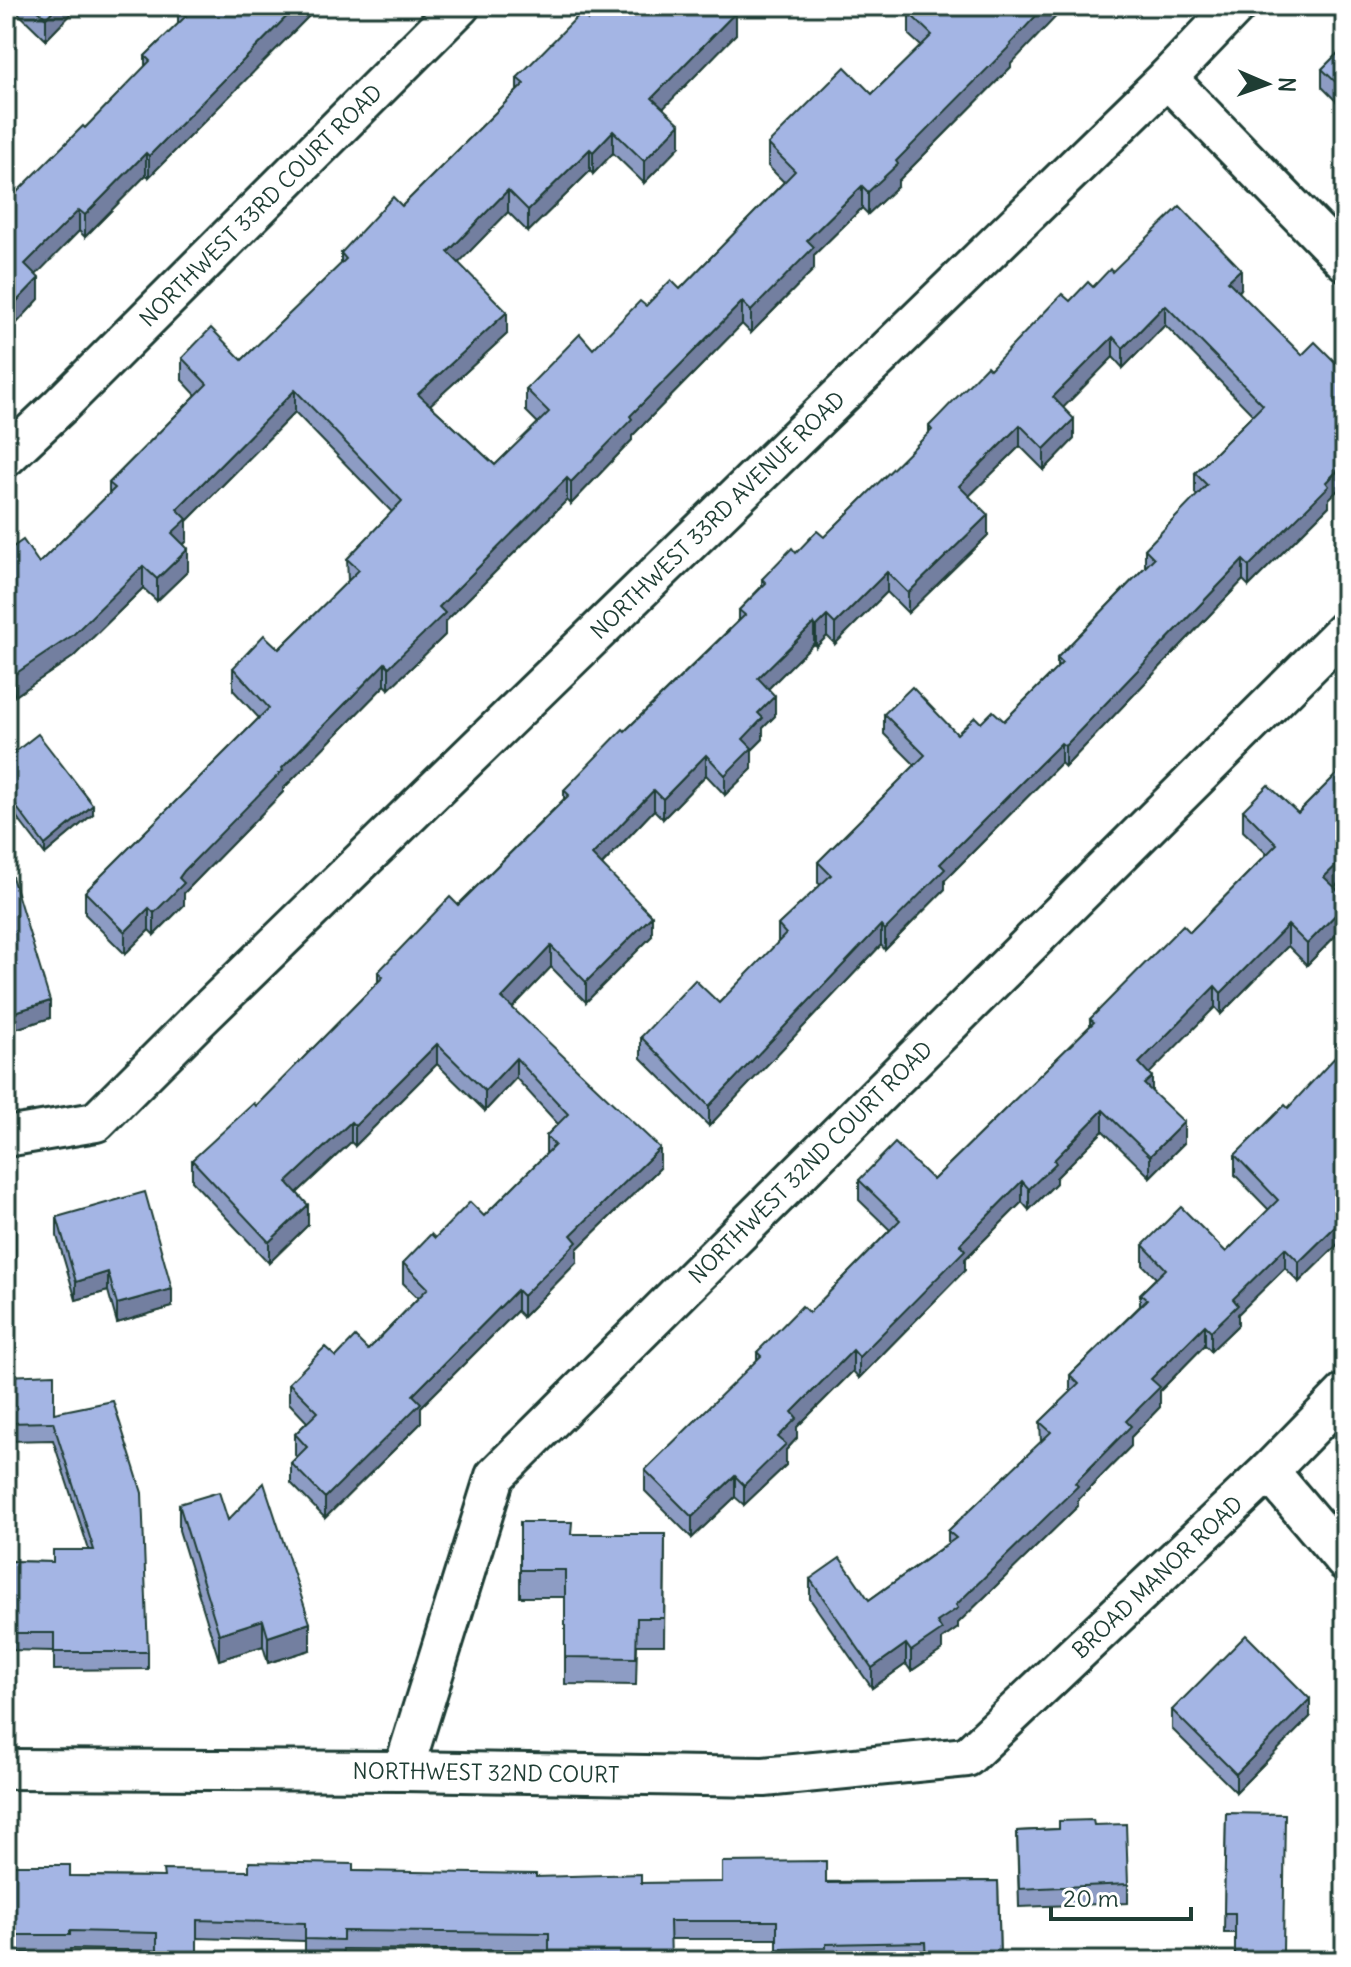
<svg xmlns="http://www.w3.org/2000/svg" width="1351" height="1967" font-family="Delius,sans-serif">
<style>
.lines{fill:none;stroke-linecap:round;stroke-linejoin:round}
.street-casing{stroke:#1f3d34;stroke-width:44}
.street{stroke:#fff;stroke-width:38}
.wall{fill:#8d9cc4;stroke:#1f3d34;stroke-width:2}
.shaded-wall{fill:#737fa0;stroke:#1f3d34;stroke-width:2}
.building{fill:#a4b5e4;stroke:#1f3d34;stroke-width:2}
.labels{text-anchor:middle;stroke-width:6;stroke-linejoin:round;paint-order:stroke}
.street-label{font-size:22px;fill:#1f3d34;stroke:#fff}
</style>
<rect width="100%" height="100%" fill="#fff"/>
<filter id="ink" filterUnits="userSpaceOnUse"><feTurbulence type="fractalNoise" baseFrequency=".0125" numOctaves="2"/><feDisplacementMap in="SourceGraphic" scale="16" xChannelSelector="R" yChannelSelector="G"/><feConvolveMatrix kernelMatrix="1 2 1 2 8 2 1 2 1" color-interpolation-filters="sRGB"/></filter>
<g filter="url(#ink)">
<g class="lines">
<g class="street-casing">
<g id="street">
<path d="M 1167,78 L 1345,261"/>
<path id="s1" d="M 6,457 L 61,405 L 460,6"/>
<path id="s2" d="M 6,1137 L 96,1122 L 196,1022 L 1167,78 L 1236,6"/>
<path d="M 1269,1471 L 1345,1561"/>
<path id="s3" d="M 6,1769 L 403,1771 L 764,1777 L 967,1757 L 1269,1471 L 1345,1393"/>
<path id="s4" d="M 403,1771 L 495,1476 L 1345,630"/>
</g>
</g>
<use href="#street" class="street"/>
</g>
<g class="wall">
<path d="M 11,6 L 79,6 L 46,40 Z"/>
<path d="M 181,6 L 319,6 L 149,177 L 146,175 L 85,237 L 79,231 L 35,275 L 39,299 L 15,325 L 6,318 L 6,203 L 85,128 L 145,67 L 145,56 L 178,24 L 178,9 Z"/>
<path d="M 731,6 L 736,34 L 663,108 L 680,146 L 644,183 L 613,153 L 593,174 L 590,171 L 528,232 L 508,212 L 458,263 L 507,334 L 430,405 L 495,465 L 538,423 L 526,411 L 526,389 L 593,349 L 646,306 L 680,289 L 784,182 L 768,166 L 768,144 L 872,94 L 921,46 L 909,35 L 909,13 L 1011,64 L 1011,67 L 898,181 L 898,186 L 868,214 L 862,208 L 814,255 L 814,269 L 751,333 L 742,324 L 632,436 L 632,440 L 571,504 L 567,500 L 445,622 L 445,635 L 389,689 L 385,685 L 283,789 L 283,792 L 184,893 L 184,905 L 154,935 L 149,930 L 125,954 L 85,914 L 85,892 L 259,718 L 233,690 L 233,668 L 279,649 L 348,581 L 347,559 L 392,512 L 295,412 L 187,521 L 187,541 L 184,544 L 188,571 L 157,601 L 143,588 L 73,657 L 15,696 L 6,683 L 6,552 L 39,563 L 109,494 L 109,483 L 196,395 L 182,380 L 182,358 L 242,360 L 341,264 L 341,253 L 402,206 L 517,91 L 517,78 L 588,20 Z"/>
<path d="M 1345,46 L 1345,110 L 1322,87 L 1322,69 Z"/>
<path d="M 1112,272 L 1241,289 L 1239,292 L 1329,499 L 1329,506 L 1249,586 L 1243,580 L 1065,767 L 1061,763 L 945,880 L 945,889 L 885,950 L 881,945 L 709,1126 L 641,1058 L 641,1037 L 719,1003 L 778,943 L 778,925 L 821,885 L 818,883 L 818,862 L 915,765 L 884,734 L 884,714 L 957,734 L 981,723 L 1004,721 L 1057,668 L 1057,658 L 1145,567 L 1145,549 L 1197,496 L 1195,493 L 1195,473 L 1253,415 L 1165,325 L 1123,368 L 1113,357 L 1063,407 L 1074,439 L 1044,470 L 1020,446 L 969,496 L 988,535 L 908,613 L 887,592 L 835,644 L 827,636 L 816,647 L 814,643 L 768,689 L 775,716 L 763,728 L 763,739 L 752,750 L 752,769 L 725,795 L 706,775 L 663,819 L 654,810 L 602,865 L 652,936 L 586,1002 L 551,967 L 512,1008 L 660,1168 L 577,1249 L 577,1262 L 523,1317 L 517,1311 L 421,1407 L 421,1423 L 325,1518 L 291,1483 L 291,1463 L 297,1457 L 295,1455 L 295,1434 L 307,1422 L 289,1403 L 289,1383 L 336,1357 L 368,1350 L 418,1298 L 403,1283 L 403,1263 L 435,1238 L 484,1216 L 546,1154 L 546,1136 L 558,1124 L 516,1078 L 485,1111 L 437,1064 L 355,1146 L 351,1142 L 297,1193 L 308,1225 L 269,1263 L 192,1181 L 192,1160 L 256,1106 L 378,982 L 378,972 L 458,905 L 564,799 L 564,790 L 739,620 L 739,610 L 762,586 L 762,579 L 796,553 L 824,537 L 929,433 L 929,426 L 990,369 L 1070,301 L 1093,287 Z"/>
<path d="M 6,759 L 93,814 L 45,854 L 6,803 Z"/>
<path d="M 1345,766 L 1345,877 L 1335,887 L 1345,897 L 1345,926 L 1307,965 L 1288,946 L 1221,1014 L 1215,1007 L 1149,1073 L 1152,1092 L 1184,1143 L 1150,1177 L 1103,1131 L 1056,1178 L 1056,1183 L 1029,1210 L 1022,1202 L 965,1259 L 965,1270 L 859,1378 L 853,1371 L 797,1427 L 797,1438 L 786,1450 L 786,1465 L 744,1505 L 735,1497 L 692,1538 L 645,1491 L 645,1470 L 757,1361 L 757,1352 L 809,1313 L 890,1230 L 859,1200 L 859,1180 L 933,1180 L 1090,1026 L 1090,1019 L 1190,932 L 1267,854 L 1243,831 L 1243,810 L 1298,813 Z"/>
<path d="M 6,857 L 50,1018 L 15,1029 L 11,1016 L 6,1017 Z"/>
<path d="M 1345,1060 L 1345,1237 L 1299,1282 L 1285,1268 L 1238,1314 L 1238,1325 L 1211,1351 L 1205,1345 L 1160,1391 L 1160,1407 L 1131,1437 L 1131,1446 L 1078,1500 L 1078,1506 L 958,1623 L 958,1628 L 942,1639 L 942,1650 L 911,1671 L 906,1664 L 872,1688 L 810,1599 L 810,1579 L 869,1600 L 948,1543 L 948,1531 L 1041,1442 L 1040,1422 L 1070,1393 L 1070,1375 L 1140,1306 L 1140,1294 L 1156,1278 L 1143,1265 L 1143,1245 L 1226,1252 L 1269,1210 L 1235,1175 L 1235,1155 Z"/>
<path d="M 57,1217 L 172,1307 L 117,1323 L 108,1291 L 76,1300 L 57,1236 Z"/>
<path d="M 6,1232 L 15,1248 L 14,1354 L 6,1354 Z"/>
<path d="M 6,1376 L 54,1413 L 148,1652 L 148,1669 L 54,1670 L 54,1651 L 6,1650 L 6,1561 L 53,1562 L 89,1550 L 53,1440 L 6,1441 Z"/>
<path d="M 179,1504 L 228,1520 L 310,1650 L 268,1663 L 263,1646 L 219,1660 L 179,1530 Z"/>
<path d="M 520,1522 L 572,1534 L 665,1534 L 664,1645 L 637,1645 L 636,1685 L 565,1684 L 565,1597 L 520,1597 Z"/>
<path d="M 1172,1710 L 1310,1717 L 1236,1792 L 1172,1729 Z"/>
<path d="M 1226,1813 L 1283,1952 L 1235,1933 L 1224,1933 Z"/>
<path d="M 1094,1825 L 1128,1884 L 1128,1903 L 1019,1907 L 1017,1831 L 1059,1829 Z"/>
<path d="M 6,1865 L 70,1876 L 163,1877 L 249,1871 L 353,1871 L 536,1877 L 641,1883 L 998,1881 L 1000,1961 L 777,1961 L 777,1939 L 671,1939 L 549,1951 L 343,1949 L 343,1958 L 305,1957 L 305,1941 L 197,1938 L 197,1961 L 157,1961 L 157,1951 L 70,1949 L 70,1953 L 6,1953 Z"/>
</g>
<g class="shaded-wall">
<path d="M 57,6 L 79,6 L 46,40 L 46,18 Z"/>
<path d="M 297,6 L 319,6 L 149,177 L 149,156 Z"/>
<path d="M 1045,6 L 1066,6 L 1011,64 L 1011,67 L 898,181 L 898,186 L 868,214 L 868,192 L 896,161 Z"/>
<path d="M 736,12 L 736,34 L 652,120 L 652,98 Z"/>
<path d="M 680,124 L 680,146 L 644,183 L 644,161 Z"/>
<path d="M 613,131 L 613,153 L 593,174 L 593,152 Z"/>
<path d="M 590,149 L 590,171 L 528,232 L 528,210 Z"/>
<path d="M 146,153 L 146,175 L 85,237 L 85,215 Z"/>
<path d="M 862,186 L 862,208 L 814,255 L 814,269 L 751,333 L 751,311 L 807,240 Z"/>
<path d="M 508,190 L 508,212 L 448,274 L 448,252 Z"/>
<path d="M 79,210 L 79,231 L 25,286 L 25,264 Z"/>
<path d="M 1241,269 L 1241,289 L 1228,302 L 1228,281 Z"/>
<path d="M 39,278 L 39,299 L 15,325 L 15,303 Z"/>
<path d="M 742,302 L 742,324 L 632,436 L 632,440 L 571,504 L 571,482 L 630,416 Z"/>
<path d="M 1165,305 L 1165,325 L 1123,368 L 1123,348 Z"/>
<path d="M 507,312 L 507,334 L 418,416 L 418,394 Z"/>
<path d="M 12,330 L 12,351 L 6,358 L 6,336 Z"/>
<path d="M 1113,337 L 1113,357 L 1053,418 L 1053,397 Z"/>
<path d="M 295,390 L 295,412 L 187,521 L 187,541 L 172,555 L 172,533 L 177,509 Z"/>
<path d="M 1074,419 L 1074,439 L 1044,470 L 1044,449 Z"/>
<path d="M 1020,425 L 1020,446 L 959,506 L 959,486 Z"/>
<path d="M 1345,463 L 1345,483 L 1329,499 L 1329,506 L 1249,586 L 1249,566 Z"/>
<path d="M 567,478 L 567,500 L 445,622 L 445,635 L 389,689 L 389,667 L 439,607 Z"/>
<path d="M 988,515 L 988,535 L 908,613 L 908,593 Z"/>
<path d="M 188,549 L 188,571 L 157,601 L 157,579 Z"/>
<path d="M 1243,560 L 1243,580 L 1065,767 L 1065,746 Z"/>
<path d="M 143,566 L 143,588 L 73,657 L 15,696 L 15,674 Z"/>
<path d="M 887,572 L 887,592 L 835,644 L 835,624 Z"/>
<path d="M 827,616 L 827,636 L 816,647 L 816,627 Z"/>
<path d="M 814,623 L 814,643 L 758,699 L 758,678 Z"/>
<path d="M 385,663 L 385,685 L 283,789 L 283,792 L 184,893 L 184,905 L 154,935 L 154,913 L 184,871 L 282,768 Z"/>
<path d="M 775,696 L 775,716 L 763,728 L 763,739 L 752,750 L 752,769 L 725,795 L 725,775 L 743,739 L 758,713 Z"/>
<path d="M 1061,743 L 1061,763 L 945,880 L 945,889 L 885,950 L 885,930 L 940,864 Z"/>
<path d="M 706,755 L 706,775 L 663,819 L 663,799 Z"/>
<path d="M 654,790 L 654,810 L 592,875 L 592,855 Z"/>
<path d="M 93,805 L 93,814 L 45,854 L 45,845 Z"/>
<path d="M 1345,857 L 1345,877 L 1324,897 L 1324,877 Z"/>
<path d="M 1345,905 L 1345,926 L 1307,965 L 1307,944 Z"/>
<path d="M 149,908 L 149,930 L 125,954 L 125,932 Z"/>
<path d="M 652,916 L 652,936 L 586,1002 L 586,982 Z"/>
<path d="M 881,925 L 881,945 L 709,1126 L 709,1106 Z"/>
<path d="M 1288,925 L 1288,946 L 1221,1014 L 1221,993 Z"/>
<path d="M 551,946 L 551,967 L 502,1019 L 502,998 Z"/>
<path d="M 1215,986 L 1215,1007 L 1139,1084 L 1139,1063 Z"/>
<path d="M 11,999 L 11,1016 L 6,1017 L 6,1000 Z"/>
<path d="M 50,1001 L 50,1018 L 15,1029 L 15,1012 Z"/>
<path d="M 437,1044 L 437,1064 L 355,1146 L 355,1126 Z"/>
<path d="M 516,1058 L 516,1078 L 485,1111 L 485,1091 Z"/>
<path d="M 1152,1077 L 1152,1097 L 1144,1084 Z"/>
<path d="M 1103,1110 L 1103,1131 L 1056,1178 L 1056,1183 L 1029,1210 L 1029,1189 L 1054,1160 Z"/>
<path d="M 351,1122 L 351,1142 L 287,1202 L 287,1182 Z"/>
<path d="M 1184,1122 L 1184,1143 L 1150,1177 L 1150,1156 Z"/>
<path d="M 660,1148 L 660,1168 L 577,1249 L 577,1262 L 523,1317 L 523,1296 L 571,1235 Z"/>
<path d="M 1022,1181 L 1022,1202 L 965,1259 L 965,1270 L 859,1378 L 859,1357 L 960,1244 Z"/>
<path d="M 308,1205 L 308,1225 L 269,1263 L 269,1242 Z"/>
<path d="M 1345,1217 L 1345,1237 L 1299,1282 L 1299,1262 Z"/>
<path d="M 1285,1248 L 1285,1268 L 1238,1314 L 1238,1325 L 1211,1351 L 1211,1331 L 1233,1299 Z"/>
<path d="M 108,1272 L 108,1291 L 76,1300 L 76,1282 Z"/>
<path d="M 172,1289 L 172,1307 L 117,1323 L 117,1304 Z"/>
<path d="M 517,1290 L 517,1311 L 421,1407 L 421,1423 L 325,1518 L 325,1498 L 413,1395 Z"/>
<path d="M 1205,1325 L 1205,1345 L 1160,1391 L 1160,1407 L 1131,1437 L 1131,1446 L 1078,1500 L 1078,1506 L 958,1623 L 958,1628 L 942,1639 L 942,1650 L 911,1671 L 911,1651 L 937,1622 L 1075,1483 L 1126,1421 L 1151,1379 Z"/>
<path d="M 853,1350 L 853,1371 L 797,1427 L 797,1438 L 786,1450 L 786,1465 L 744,1505 L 744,1485 L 778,1437 L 792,1412 Z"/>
<path d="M 735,1476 L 735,1497 L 692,1538 L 692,1517 Z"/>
<path d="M 263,1620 L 263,1646 L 219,1660 L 219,1634 Z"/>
<path d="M 310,1623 L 310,1650 L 268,1663 L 268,1637 Z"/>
<path d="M 906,1644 L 906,1664 L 872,1688 L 872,1668 Z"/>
<path d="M 1310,1699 L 1310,1717 L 1236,1792 L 1236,1774 Z"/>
</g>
<g class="building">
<path d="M 33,6 L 57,6 L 46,18 Z"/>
<path d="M 181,6 L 297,6 L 149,156 L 146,153 L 85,215 L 79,210 L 25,264 L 39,278 L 15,303 L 6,296 L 6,203 L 83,126 L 85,128 L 150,61 L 145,56 L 186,16 L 178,9 Z"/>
<path d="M 602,6 L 729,6 L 736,12 L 652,98 L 680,124 L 644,161 L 613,131 L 593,152 L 590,149 L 528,210 L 508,190 L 448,252 L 507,312 L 418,394 L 495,465 L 549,412 L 526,389 L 580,334 L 593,349 L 640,301 L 646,306 L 671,280 L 680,289 L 795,171 L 768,144 L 845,67 L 872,94 L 932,35 L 909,13 L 916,6 L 1045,6 L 1010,44 L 1011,45 L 896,161 L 898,164 L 868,192 L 862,186 L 807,240 L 814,247 L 751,311 L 742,302 L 630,416 L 632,419 L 571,482 L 567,478 L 439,607 L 445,613 L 389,667 L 385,663 L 282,768 L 283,770 L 184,871 L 179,878 L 184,883 L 154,913 L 149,908 L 125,932 L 85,892 L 269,708 L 233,668 L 264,635 L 279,649 L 359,570 L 347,559 L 402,501 L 295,390 L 177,509 L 187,519 L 172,533 L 188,549 L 157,579 L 143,566 L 73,635 L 15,674 L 6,661 L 6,552 L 23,540 L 39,563 L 115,488 L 109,483 L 207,384 L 182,358 L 211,328 L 242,360 L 346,259 L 341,253 L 393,197 L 402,206 L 524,84 L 517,78 L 581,13 L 588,20 Z"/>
<path d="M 1345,46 L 1345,91 L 1322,69 Z"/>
<path d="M 1180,206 L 1241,269 L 1228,281 L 1302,355 L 1315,342 L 1345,372 L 1345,463 L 1326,482 L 1329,486 L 1249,566 L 1243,560 L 1065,746 L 1061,743 L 940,864 L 945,869 L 885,930 L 881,925 L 709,1106 L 641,1037 L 695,980 L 719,1003 L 786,934 L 778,925 L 831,875 L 818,862 L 925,755 L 884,714 L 912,687 L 957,734 L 975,717 L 981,723 L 993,711 L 1004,721 L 1062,663 L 1057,658 L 1154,558 L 1145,549 L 1207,485 L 1195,473 L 1263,405 L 1165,305 L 1123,348 L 1113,337 L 1053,397 L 1074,419 L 1044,449 L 1020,425 L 959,486 L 988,515 L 908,593 L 887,572 L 835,624 L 827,616 L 816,627 L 814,623 L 758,678 L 775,696 L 758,713 L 763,718 L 743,739 L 752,748 L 725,775 L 706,755 L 663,799 L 654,790 L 592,855 L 652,916 L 586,982 L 551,946 L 502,998 L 660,1148 L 571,1235 L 577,1242 L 523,1296 L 517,1290 L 413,1395 L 421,1403 L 325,1498 L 291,1463 L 307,1447 L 295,1434 L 318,1412 L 289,1383 L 325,1347 L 336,1357 L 355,1337 L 368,1350 L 428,1288 L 403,1263 L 431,1234 L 435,1238 L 470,1202 L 484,1216 L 555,1145 L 546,1136 L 568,1114 L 516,1058 L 485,1091 L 437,1044 L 355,1126 L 351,1122 L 287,1182 L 308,1205 L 269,1242 L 192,1160 L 254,1103 L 256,1106 L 383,977 L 378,972 L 450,897 L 458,905 L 569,795 L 564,790 L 623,729 L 625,731 L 745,615 L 739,610 L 766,583 L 762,579 L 792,548 L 796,553 L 817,531 L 824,537 L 932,430 L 929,426 L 987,366 L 990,369 L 1062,294 L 1070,301 L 1088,282 L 1093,287 L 1110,269 L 1112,272 Z"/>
<path d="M 6,323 L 12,330 L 6,336 Z"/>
<path d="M 38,734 L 93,805 L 45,845 L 6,793 L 6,759 Z"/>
<path d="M 1345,766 L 1345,857 L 1324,877 L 1345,897 L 1345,905 L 1307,944 L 1288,925 L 1221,993 L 1215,986 L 1139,1063 L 1152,1077 L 1144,1084 L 1184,1122 L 1150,1156 L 1103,1110 L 1054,1160 L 1056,1163 L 1029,1189 L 1022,1181 L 960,1244 L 965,1250 L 859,1357 L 853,1350 L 792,1412 L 797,1418 L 778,1437 L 786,1444 L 744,1485 L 735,1476 L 692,1517 L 645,1470 L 761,1356 L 757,1352 L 802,1306 L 809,1313 L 900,1220 L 859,1180 L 895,1143 L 933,1180 L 1094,1022 L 1090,1019 L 1183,925 L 1190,932 L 1277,844 L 1243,810 L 1268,785 L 1298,813 Z"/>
<path d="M 6,857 L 50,1001 L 15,1012 L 11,999 L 6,1000 Z"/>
<path d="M 1339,1053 L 1345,1060 L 1345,1217 L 1299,1262 L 1285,1248 L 1233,1299 L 1238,1305 L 1211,1331 L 1205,1325 L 1151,1379 L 1160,1387 L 1126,1421 L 1131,1426 L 1075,1483 L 1078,1486 L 956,1605 L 958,1608 L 937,1622 L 942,1630 L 911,1651 L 906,1644 L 872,1668 L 810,1579 L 840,1558 L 869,1600 L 956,1538 L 948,1531 L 1051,1432 L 1040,1422 L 1079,1384 L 1070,1375 L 1147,1300 L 1140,1294 L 1166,1269 L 1143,1245 L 1181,1207 L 1226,1252 L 1278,1200 L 1235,1155 L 1285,1105 L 1288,1108 Z"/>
<path d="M 145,1192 L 172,1289 L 117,1304 L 108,1272 L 76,1282 L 57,1217 Z"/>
<path d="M 15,1229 L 14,1335 L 6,1335 L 6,1232 Z"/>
<path d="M 54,1374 L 54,1413 L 113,1401 L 142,1493 L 148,1652 L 54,1652 L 54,1633 L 6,1633 L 6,1561 L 53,1562 L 53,1550 L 94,1550 L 53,1422 L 6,1423 L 6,1376 Z"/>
<path d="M 264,1483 L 310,1623 L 268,1637 L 263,1620 L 219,1634 L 179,1504 L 219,1492 L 228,1520 Z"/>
<path d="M 520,1522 L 572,1522 L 571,1534 L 665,1534 L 664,1618 L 637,1618 L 636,1658 L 565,1657 L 565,1570 L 520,1570 Z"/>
<path d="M 1246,1635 L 1310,1699 L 1236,1774 L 1172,1710 Z"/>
<path d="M 1226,1813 L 1285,1814 L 1283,1952 L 1296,1952 L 1296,1961 L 1235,1961 L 1235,1913 L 1224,1913 Z"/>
<path d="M 1093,1820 L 1094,1825 L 1126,1824 L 1128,1884 L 1019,1889 L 1017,1831 L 1059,1829 L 1059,1821 Z"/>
<path d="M 826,1861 L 826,1883 L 998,1881 L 1000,1960 L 926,1961 L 925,1942 L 826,1944 L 826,1948 L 777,1949 L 777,1921 L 670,1921 L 671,1961 L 549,1961 L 549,1933 L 343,1931 L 343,1940 L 305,1939 L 305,1923 L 197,1920 L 197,1955 L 157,1954 L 157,1933 L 70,1931 L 70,1935 L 6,1935 L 6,1865 L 70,1865 L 70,1876 L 164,1877 L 163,1870 L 249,1871 L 249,1862 L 353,1864 L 353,1871 L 536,1874 L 536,1877 L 641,1874 L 641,1883 L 722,1882 L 722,1862 Z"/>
</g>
</g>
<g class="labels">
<g class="street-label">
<text dy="8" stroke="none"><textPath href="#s1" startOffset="358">NORTHWEST 33RD COURT ROAD</textPath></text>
<text dy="8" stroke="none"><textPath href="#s2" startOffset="960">NORTHWEST 33RD AVENUE ROAD</textPath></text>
<text dy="8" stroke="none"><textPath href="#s4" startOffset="754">NORTHWEST 32ND COURT ROAD</textPath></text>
<text dy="8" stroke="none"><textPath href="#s3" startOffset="1224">BROAD MANOR ROAD</textPath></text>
<text dy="8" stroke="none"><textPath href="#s3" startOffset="480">NORTHWEST 32ND COURT</textPath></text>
</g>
</g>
<rect width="1351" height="1967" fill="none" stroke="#fff" stroke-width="32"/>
<rect x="16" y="16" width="1319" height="1935" fill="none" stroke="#1f3d34" stroke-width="3" filter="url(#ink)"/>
<g transform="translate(1267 84) rotate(92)" stroke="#ffffff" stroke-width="6" paint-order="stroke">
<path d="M0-6L14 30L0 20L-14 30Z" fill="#1f3d34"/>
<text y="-12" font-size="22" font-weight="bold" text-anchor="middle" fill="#1f3d34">N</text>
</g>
<path d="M1051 1907v12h140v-12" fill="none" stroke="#1f3d34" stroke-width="4"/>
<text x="1063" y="1907" font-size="24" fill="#1f3d34" stroke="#ffffff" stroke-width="6" paint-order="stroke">20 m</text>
</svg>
